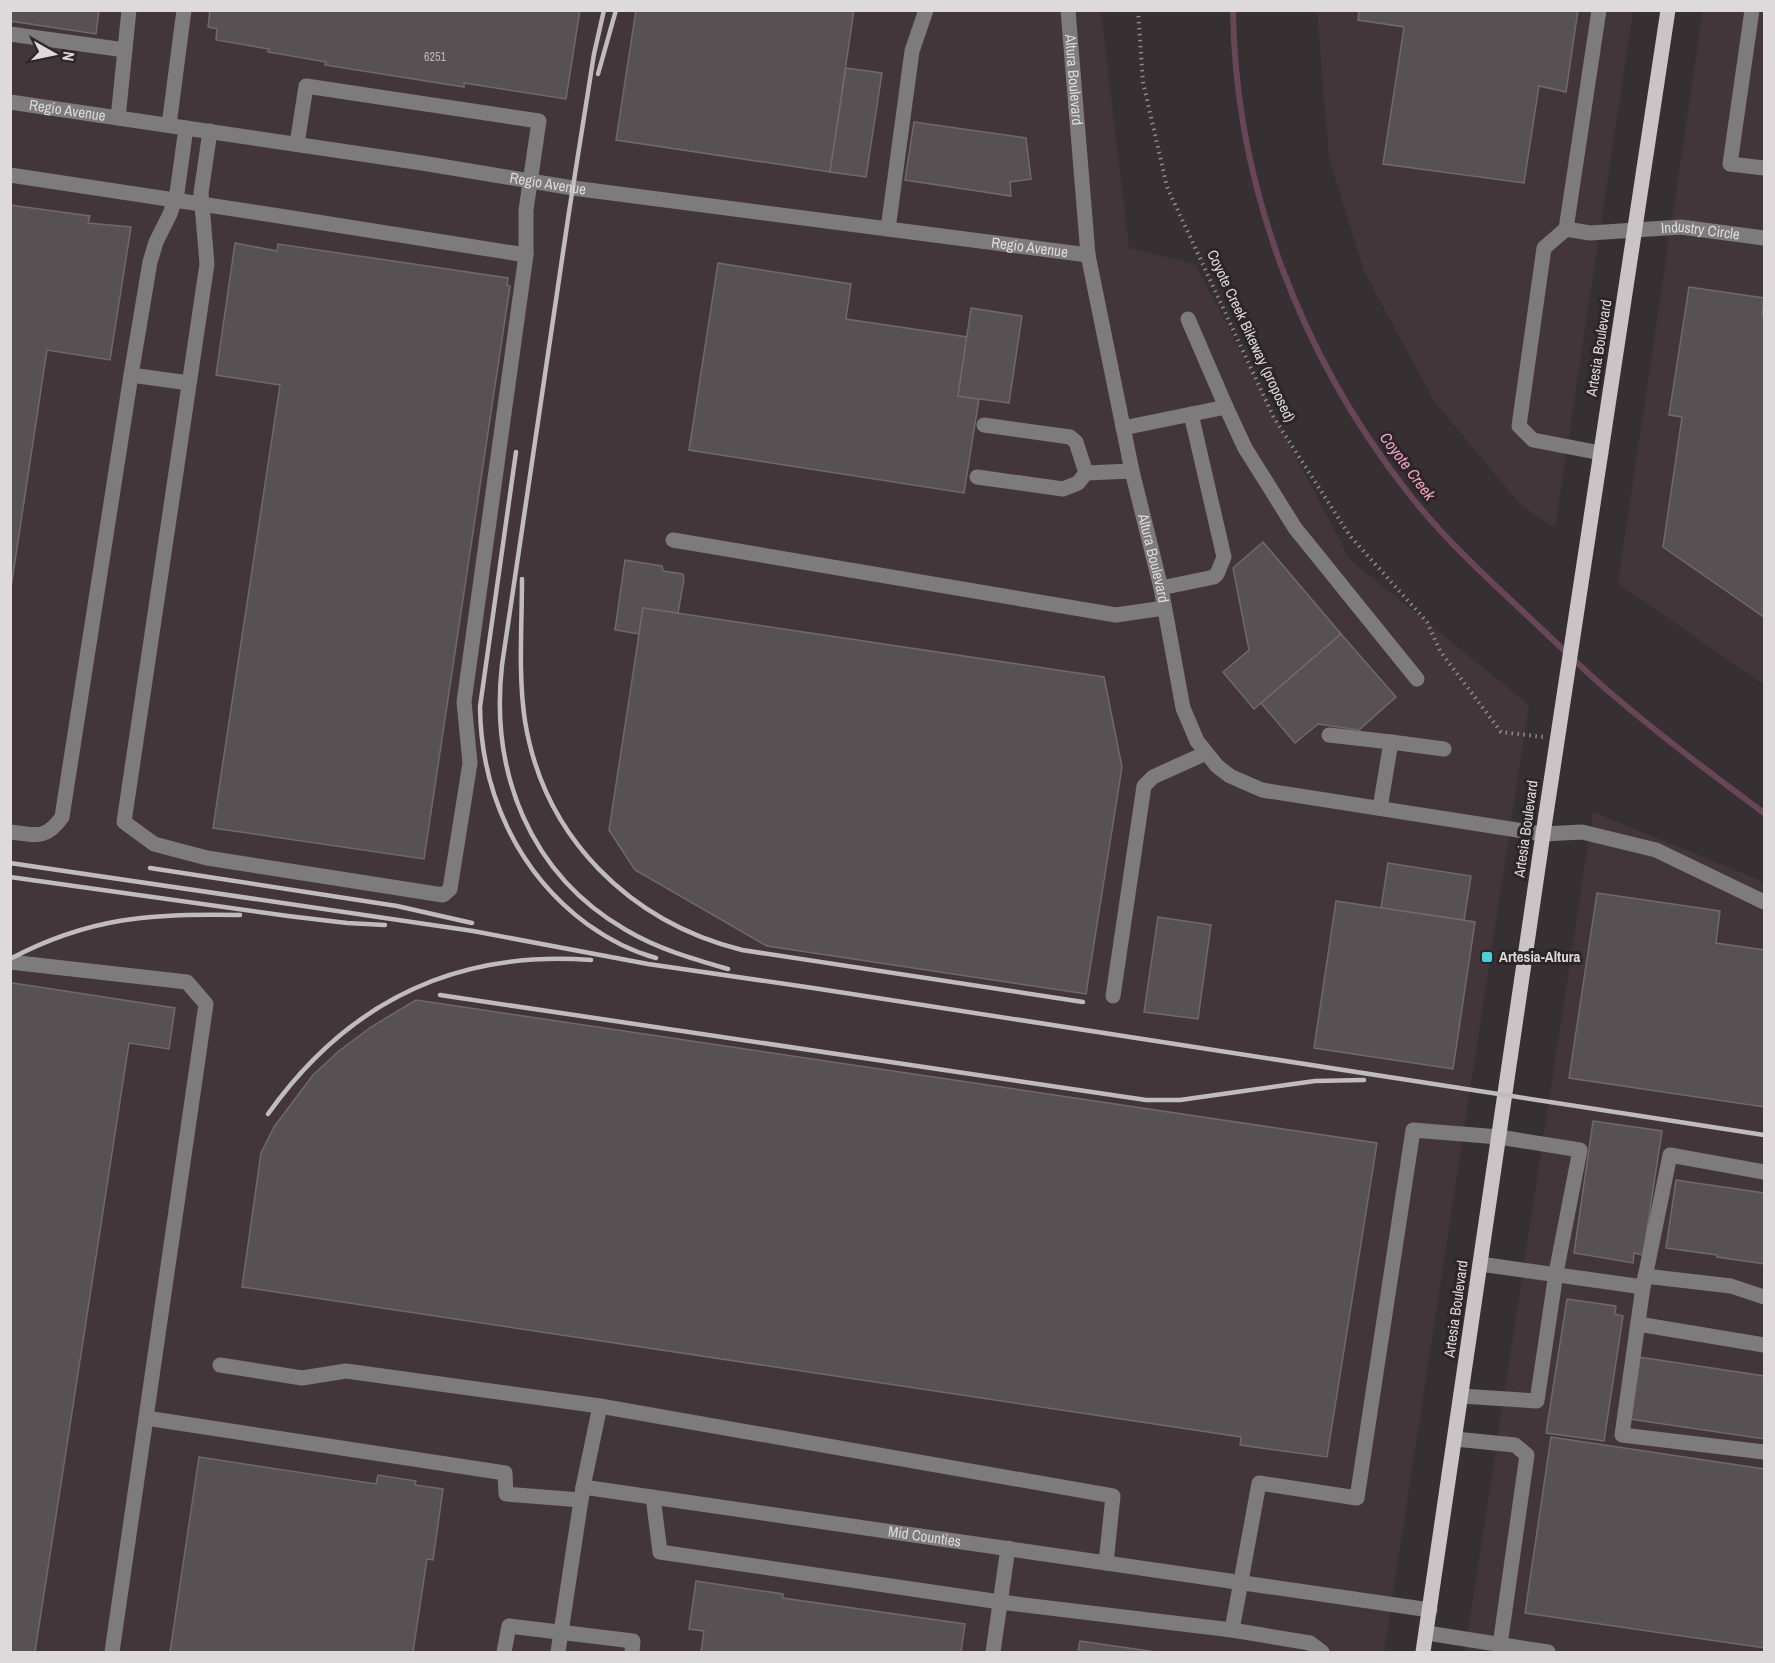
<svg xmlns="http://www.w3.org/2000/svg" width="1775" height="1663" font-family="'Archivo Narrow',sans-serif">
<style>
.built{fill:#43363b}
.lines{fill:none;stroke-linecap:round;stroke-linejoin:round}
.stream{stroke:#684658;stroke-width:6}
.building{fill:#585154;stroke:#70686b;stroke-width:1.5}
.path{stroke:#8f8a8c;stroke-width:4;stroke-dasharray:1.5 4.5;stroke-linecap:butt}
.minor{stroke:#7e7b7c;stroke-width:15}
.major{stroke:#cbc4c7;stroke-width:15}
.rail{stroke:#c0bbbd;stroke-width:4.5}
.poi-dot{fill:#52ccd6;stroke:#2c2628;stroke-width:2}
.labels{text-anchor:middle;stroke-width:6;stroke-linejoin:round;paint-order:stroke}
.number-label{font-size:12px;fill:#bcb8ba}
.street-label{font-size:15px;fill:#dedadc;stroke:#2c2628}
.poi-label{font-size:15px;font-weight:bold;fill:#dedadc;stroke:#2c2628;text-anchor:start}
.water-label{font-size:16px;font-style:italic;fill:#f4a1c4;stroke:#2c2628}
</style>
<rect width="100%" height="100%" fill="#363032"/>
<g class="built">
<path d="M 11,11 L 1101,11 L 1129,248 L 1195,264 L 1350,560 L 1529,705 L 1384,1652 L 11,1652 Z"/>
<path d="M 1317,11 L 1633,11 L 1555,528 L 1521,505 L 1434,401 L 1364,271 L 1329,158 Z"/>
<path d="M 1703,11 L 1764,11 L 1764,685 L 1618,583 Z"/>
<path d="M 1593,812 L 1757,879 L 1764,885 L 1764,1652 L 1465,1652 Z"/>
</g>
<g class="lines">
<path class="stream" d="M 1233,10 C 1235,183 1300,354 1406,490 C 1443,538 1488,579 1532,620 C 1559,645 1585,672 1613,695 C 1662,737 1713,775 1764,813"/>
</g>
<g class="building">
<path d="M 10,10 L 99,10 L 96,34 L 10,21 Z"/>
<path d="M 210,10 L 580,10 L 566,99 L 464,83 L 464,87 L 325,65 L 326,62 L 268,52 L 269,49 L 216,40 L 217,29 L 208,27 Z"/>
<path d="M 636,10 L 854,10 L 830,172 L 616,140 Z"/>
<path d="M 1359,10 L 1578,10 L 1566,92 L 1539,86 L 1524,183 L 1383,164 L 1404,27 L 1358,20 Z"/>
<path d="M 846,68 L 882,73 L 866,177 L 830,172 Z"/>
<path d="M 914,122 L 1026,138 L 1031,179 L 1010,182 L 1011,196 L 905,180 Z"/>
<path d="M 10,205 L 90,216 L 88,223 L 131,227 L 110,360 L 47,350 L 10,594 Z"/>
<path d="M 235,243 L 277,251 L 278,244 L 508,278 L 507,285 L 510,286 L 424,859 L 213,828 L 280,385 L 216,375 Z"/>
<path d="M 718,263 L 851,284 L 846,319 L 967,337 L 958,396 L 979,399 L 964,493 L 689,450 Z"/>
<path d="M 1689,287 L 1764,298 L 1762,316 L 1764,317 L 1764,617 L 1663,547 L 1682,417 L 1669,415 Z"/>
<path d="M 971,308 L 1022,316 L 1009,403 L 958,396 Z"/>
<path d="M 1263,542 L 1341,634 L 1254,709 L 1223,672 L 1249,650 L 1233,568 Z"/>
<path d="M 625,560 L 662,566 L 663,571 L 683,574 L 684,579 L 678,613 L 643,608 L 639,634 L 615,630 Z"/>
<path d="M 643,608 L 1104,677 L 1122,767 L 1086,994 L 767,946 L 635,870 L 609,830 Z"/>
<path d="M 1341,634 L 1396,697 L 1359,730 L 1318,724 L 1295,743 L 1261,703 Z"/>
<path d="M 1388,863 L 1471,876 L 1464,920 L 1381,908 Z"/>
<path d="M 1597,893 L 1720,911 L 1716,943 L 1764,950 L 1764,1107 L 1569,1078 Z"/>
<path d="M 1336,901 L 1475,922 L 1453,1069 L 1314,1048 Z"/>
<path d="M 1158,917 L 1211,925 L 1198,1019 L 1144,1012 Z"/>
<path d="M 13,983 L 175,1008 L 169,1049 L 129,1043 L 35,1652 L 10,1652 L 10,985 Z"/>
<path d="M 416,1000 L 1377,1143 L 1327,1457 L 1240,1445 L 1241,1437 L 242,1287 L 261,1153 L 274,1127 L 313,1075 L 339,1051 L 371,1027 Z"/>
<path d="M 1593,1121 L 1662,1131 L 1643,1255 L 1634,1253 L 1633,1263 L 1574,1253 Z"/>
<path d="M 1676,1180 L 1764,1193 L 1764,1264 L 1717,1257 L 1717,1255 L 1666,1248 Z"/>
<path d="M 1567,1299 L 1616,1306 L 1615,1314 L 1623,1316 L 1604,1441 L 1546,1433 Z"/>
<path d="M 1639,1357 L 1764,1376 L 1764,1439 L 1630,1419 Z"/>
<path d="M 1551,1437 L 1764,1469 L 1764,1648 L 1525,1613 Z"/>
<path d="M 199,1457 L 376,1484 L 378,1475 L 416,1481 L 415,1485 L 443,1489 L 433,1560 L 427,1559 L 413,1652 L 170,1652 Z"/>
<path d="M 696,1581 L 783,1594 L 783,1598 L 965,1624 L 961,1652 L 701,1652 L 704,1631 L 689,1629 Z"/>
<path d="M 1080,1641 L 1156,1652 L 1078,1652 Z"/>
</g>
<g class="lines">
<path class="path" d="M 1138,10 L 1143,82 L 1167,187 L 1274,418 L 1350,536 L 1427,622 L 1440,651 L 1501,732 L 1544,737"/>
<g class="minor">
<path id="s1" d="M 1068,10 L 1088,255 L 1132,471 L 1161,588 L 1183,708 L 1197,741 L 1217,766 L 1230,776 L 1262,790 L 1543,834 L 1582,832 L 1656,850 L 1764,902"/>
<path d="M 1599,10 L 1566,229 L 1544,248 L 1519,426 L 1533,440 L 1601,453"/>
<path d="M 1752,10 L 1730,164 L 1764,168"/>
<path d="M 10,34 L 125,50"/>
<path id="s2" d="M 10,102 L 422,163 L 573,188 L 1088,255"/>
<path d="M 118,118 L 129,10"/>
<path d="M 169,125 L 184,10"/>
<path d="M 210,131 L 201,193 L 207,264 L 124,822 L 154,844 L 207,858 L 443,895 L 450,889 L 470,763 L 464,702 L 526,255 L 526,210 L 539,121 L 306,86 L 297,144"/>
<path d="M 10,175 L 273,215 L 526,255"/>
<path d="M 888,229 L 912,51 L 926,10"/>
<path id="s3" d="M 1566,229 L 1590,233 L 1681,227 L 1764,238"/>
<path d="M 1188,319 L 1226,407"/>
<path d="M 131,375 L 189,383"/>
<path d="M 984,425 L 1070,437 L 1076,442 L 1086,473"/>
<path d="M 1123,428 L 1226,407 L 1245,448 L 1295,528 L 1417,679"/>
<path d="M 977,477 L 1063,489 L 1078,483 L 1086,473 L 1132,471"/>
<path d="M 673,540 L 1116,615 L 1164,608"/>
<path d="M 1161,588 L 1214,577 L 1217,574 L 1224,557 L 1191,414"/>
<path d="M 1329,735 L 1391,742"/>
<path d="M 1380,808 L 1391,742 L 1444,749"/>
<path d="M 10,832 C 36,835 46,840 62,817 L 131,375 L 150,262 L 156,242 L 170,214 L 177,193 L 186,128"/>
<path d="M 10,962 L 187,982 L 206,1004 L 112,1652"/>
<path d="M 1113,996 L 1144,786 L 1153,777 L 1206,753"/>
<path d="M 1764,1172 L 1670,1155 L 1643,1287 L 1622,1435 L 1764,1452"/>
<path d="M 1480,1264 L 1643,1287"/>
<path d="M 1645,1276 L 1731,1286 L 1764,1297"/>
<path d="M 1638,1324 L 1764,1345"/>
<path d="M 220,1365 L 302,1378 L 346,1371 L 600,1406"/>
<path d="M 146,1418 L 505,1473 L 506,1494 L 581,1500"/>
<path d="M 1455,1439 L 1515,1445 L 1527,1455 L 1500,1645"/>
<path d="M 583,1487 L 600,1406 L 1113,1496 L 1106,1563"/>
<path d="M 653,1497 L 660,1552 L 1000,1602 L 1232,1630"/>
<path d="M 1427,1633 L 1548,1652"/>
<path d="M 504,1652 L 509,1626 L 633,1641 L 632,1652"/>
<path id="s4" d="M 558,1652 L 583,1487 L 1430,1610"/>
<path d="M 993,1652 L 1008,1548"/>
<path d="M 1322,1652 L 1310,1643 L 1232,1630 L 1259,1483 L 1357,1498 L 1413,1130 L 1499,1137 L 1580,1150 L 1556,1273 L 1537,1401 L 1461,1396"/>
</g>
<path class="major" d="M 1423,1652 L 1543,834 L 1668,10"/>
<g class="rail">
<path d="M 604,10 L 594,54 L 569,212 L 502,665 C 490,772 529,874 626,930 C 658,949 693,959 728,969"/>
<path d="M 598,74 L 616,10"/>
<path d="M 516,452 L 480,707 C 481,792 517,872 587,924 C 608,939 630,951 656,958"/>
<path d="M 522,579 C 522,626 518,675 525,721 C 544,838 630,922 742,950 L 1083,1002"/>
<path d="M 10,863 L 473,931 L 648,964 L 813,988 L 1764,1135"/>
<path d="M 150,868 L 397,906 L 472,923"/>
<path d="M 10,877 L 288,916 L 347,923 L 385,925"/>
<path d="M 10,959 C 89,917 153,913 240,915"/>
<path d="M 440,995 L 1146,1100 L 1180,1100 L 1315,1081 L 1364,1080"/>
<path d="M 268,1114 C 347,1003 455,950 591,960"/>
</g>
</g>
<rect class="poi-dot" x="1481" y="951" width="12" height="12" rx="3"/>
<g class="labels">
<g class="number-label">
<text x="435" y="61">6251</text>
</g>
<g class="street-label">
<text dy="5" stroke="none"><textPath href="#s1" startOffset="70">Altura Boulevard</textPath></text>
<text dy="5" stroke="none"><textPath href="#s2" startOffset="58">Regio Avenue</textPath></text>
<text dy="5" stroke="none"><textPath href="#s2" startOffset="544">Regio Avenue</textPath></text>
<text dy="5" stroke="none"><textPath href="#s3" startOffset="135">Industry Circle</textPath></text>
<text dy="5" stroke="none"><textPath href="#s2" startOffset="1030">Regio Avenue</textPath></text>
<text transform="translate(1251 336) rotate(65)" y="5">Coyote Creek Bikeway (proposed)</text>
<text transform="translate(1599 348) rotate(-81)" y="5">Artesia Boulevard</text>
<text dy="5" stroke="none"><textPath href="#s1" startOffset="556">Altura Boulevard</textPath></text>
<text transform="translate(1526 829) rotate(-82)" y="5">Artesia Boulevard</text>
<text transform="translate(1456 1309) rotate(-82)" y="5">Artesia Boulevard</text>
<text dy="5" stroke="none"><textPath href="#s4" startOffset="512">Mid Counties</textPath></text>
</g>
<g class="poi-label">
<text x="1499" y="962">Artesia-Altura</text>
</g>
<g class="water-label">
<text transform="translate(1408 466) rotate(53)" y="6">Coyote Creek</text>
</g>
</g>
<rect width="1775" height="1663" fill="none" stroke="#dedadc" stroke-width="24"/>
<g transform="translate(54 54) rotate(99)" stroke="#2c2628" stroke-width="4.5" paint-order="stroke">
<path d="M0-4.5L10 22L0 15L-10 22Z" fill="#dedadc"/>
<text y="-9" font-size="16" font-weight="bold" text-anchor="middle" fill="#dedadc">N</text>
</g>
</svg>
